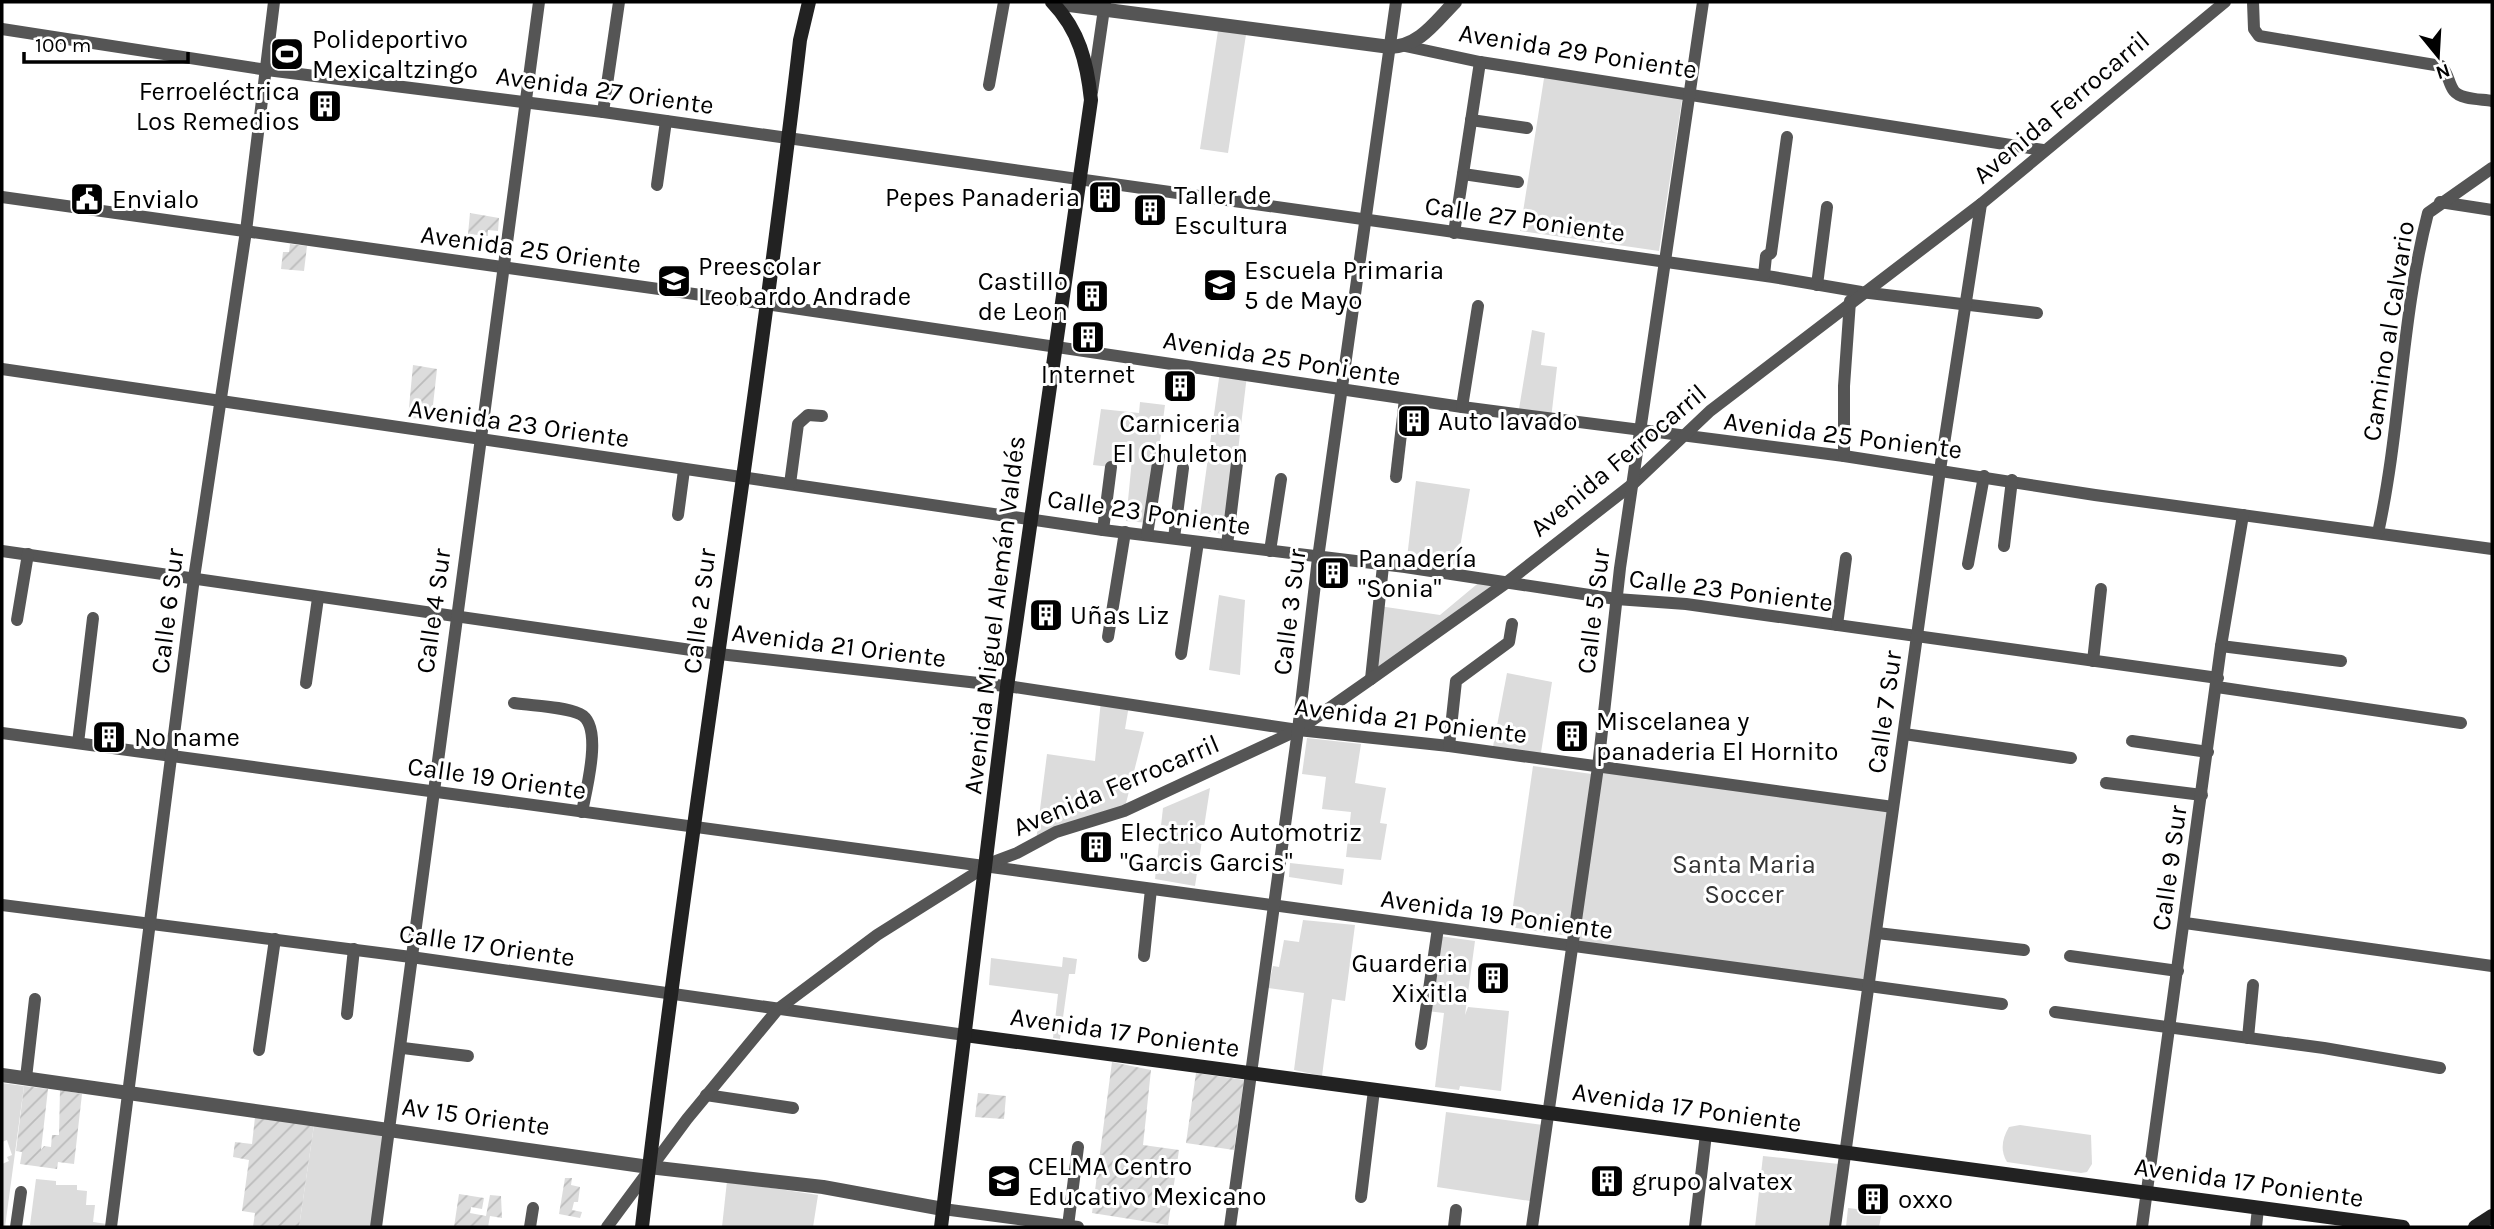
<svg xmlns="http://www.w3.org/2000/svg" width="2494" height="1229" font-family="Karla,sans-serif">
<style>
.green{fill:#dcdcdc}
.garden{fill:url(#garden-furrows)}
.lines{fill:none;stroke-linecap:round;stroke-linejoin:round}
.minor{stroke:#555;stroke-width:12}
.tertiary{stroke:#555;stroke-width:14}
.secondary{stroke:#222;stroke-width:14}
.labels{text-anchor:middle;stroke-width:6;stroke-linejoin:round;paint-order:stroke}
.poi-label{font-size:26px;fill:#000;stroke:#fff;text-anchor:start}
.street-label{font-size:26px;fill:#000;stroke:#fff}
.park-label{font-size:26px;fill:#333;stroke:#fff}
</style>
<defs>
<pattern id="garden-furrows" width="10" height="10" patternUnits="userSpaceOnUse" patternTransform="scale(1.75)"><rect width="10" height="10" fill="#dcdcdc"/><path d="M-1 1l2-2M0 10L10 0M9 11l2-2" fill="none" stroke="#bbb"/></pattern>
</defs>
<rect width="100%" height="100%" fill="#fff"/>
<g class="green">
<path d="M 1219,24 L 1247,28 L 1228,153 L 1200,149 Z"/>
<path d="M 1545,72 L 1683,93 L 1659,251 L 1520,231 Z"/>
<path d="M 1532,330 L 1545,333 L 1541,365 L 1557,367 L 1551,419 L 1518,415 Z"/>
<path d="M 1220,371 L 1247,375 L 1228,535 L 1198,530 Z"/>
<path d="M 1140,402 L 1165,405 L 1149,523 L 1126,521 L 1132,459 L 1115,457 L 1111,467 L 1093,465 L 1101,409 L 1139,413 Z"/>
<path d="M 1416,481 L 1470,489 L 1457,565 L 1407,558 Z"/>
<path d="M 1482,580 L 1506,583 L 1371,679 L 1379,606 L 1440,615 Z"/>
<path d="M 1219,595 L 1245,600 L 1240,675 L 1209,670 Z"/>
<path d="M 1507,673 L 1552,682 L 1540,759 L 1492,752 Z"/>
<path d="M 1101,700 L 1129,705 L 1125,729 L 1144,732 L 1124,811 L 1036,841 L 1047,754 L 1095,761 Z"/>
<path d="M 1307,738 L 1361,744 L 1355,783 L 1386,788 L 1380,823 L 1387,824 L 1381,860 L 1346,857 L 1351,812 L 1322,809 L 1326,777 L 1302,774 Z"/>
<path d="M 1533,766 L 1592,774 L 1569,936 L 1510,927 Z"/>
<path d="M 1598,767 L 1893,807 L 1869,988 L 1573,947 Z"/>
<path d="M 1210,788 L 1195,886 L 1155,879 L 1163,808 Z"/>
<path d="M 1290,863 L 1344,869 L 1342,885 L 1289,877 Z"/>
<path d="M 1303,920 L 1355,925 L 1345,1001 L 1332,999 L 1322,1076 L 1294,1070 L 1304,993 L 1268,988 L 1273,966 L 1279,967 L 1284,940 L 1299,942 Z"/>
<path d="M 1439,936 L 1475,941 L 1465,1015 L 1468,1007 L 1509,1011 L 1501,1091 L 1460,1086 L 1459,1090 L 1435,1087 L 1444,1013 L 1427,1011 Z"/>
<path d="M 1063,957 L 1077,959 L 1075,974 L 1069,974 L 1060,1039 L 1053,1038 L 1058,994 L 989,985 L 991,958 L 1062,967 Z"/>
<path d="M 2,1083 L 24,1086 L 5,1227 L 2,1227 L 2,1164 L 9,1161 L 7,1157 L 12,1155 L 7,1140 L 2,1142 Z"/>
<path d="M 1446,1112 L 1543,1125 L 1530,1201 L 1437,1187 Z"/>
<path d="M 314,1125 L 385,1136 L 372,1227 L 299,1227 Z"/>
<path d="M 2020,1125 L 2091,1135 L 2092,1164 L 2087,1172 L 2081,1173 L 2007,1162 C 2000,1150 2002,1139 2009,1127 Z"/>
<path d="M 1763,1156 L 1839,1164 L 1831,1227 L 1755,1227 Z"/>
<path d="M 36,1179 L 56,1181 L 56,1185 L 77,1185 L 77,1190 L 87,1191 L 86,1205 L 95,1205 L 93,1222 L 107,1224 L 106,1227 L 30,1225 Z"/>
<path d="M 727,1181 L 818,1195 L 813,1227 L 722,1227 Z"/>
<path d="M 1848,1208 L 1882,1212 L 1879,1227 L 1846,1227 Z"/>
</g>
<g class="garden">
<path d="M 470,213 L 499,218 L 498,231 L 488,230 L 488,236 L 468,234 Z"/>
<path d="M 290,244 L 307,246 L 304,271 L 281,269 L 283,252 L 289,252 Z"/>
<path d="M 413,365 L 437,369 L 432,414 L 428,413 L 426,419 L 408,418 Z"/>
<path d="M 1112,1062 L 1151,1070 L 1143,1145 L 1179,1150 L 1168,1225 L 1092,1213 Z"/>
<path d="M 1196,1073 L 1244,1080 L 1234,1150 L 1186,1143 Z"/>
<path d="M 24,1086 L 48,1089 L 41,1150 L 44,1146 L 51,1147 L 52,1135 L 59,1135 L 60,1090 L 82,1094 L 74,1164 L 58,1162 L 57,1169 L 20,1164 L 22,1152 L 16,1151 Z"/>
<path d="M 978,1093 L 1006,1096 L 1004,1119 L 975,1117 Z"/>
<path d="M 255,1117 L 314,1125 L 299,1227 L 253,1227 L 255,1213 L 242,1211 L 249,1160 L 233,1157 L 235,1142 L 252,1144 Z"/>
<path d="M 565,1178 L 572,1178 L 571,1185 L 580,1187 L 578,1202 L 574,1202 L 572,1210 L 582,1212 L 580,1218 L 559,1214 Z"/>
<path d="M 459,1194 L 484,1198 L 482,1209 L 471,1207 L 470,1213 L 486,1216 L 490,1195 L 501,1196 L 502,1218 L 490,1216 L 488,1227 L 454,1227 Z"/>
</g>
<g class="lines">
<g class="minor">
<path d="M 2253,2 L 2254,29 L 2259,36 L 2441,66 C 2449,74 2448,83 2454,91 C 2461,100 2482,99 2492,101"/>
<path d="M 2,29 L 267,70 L 603,112 L 1773,277 L 1861,292 L 2037,313"/>
<path d="M 1405,46 L 1480,62 L 2043,150"/>
<path d="M 989,85 L 1004,2"/>
<path d="M 1092,92 L 1105,2"/>
<path d="M 603,112 L 619,2"/>
<path d="M 1471,120 L 1527,128"/>
<path d="M 1463,174 L 1518,182"/>
<path d="M 657,185 L 666,121"/>
<path d="M 2,197 L 766,304 L 1462,407 L 1844,456 L 2095,495 L 2492,549"/>
<path d="M 2440,202 L 2492,210"/>
<path d="M 1454,233 L 1480,62"/>
<path d="M 1764,275 L 1766,256 L 1771,253 L 1787,137"/>
<path d="M 1817,285 L 1827,207"/>
<path d="M 2,369 L 1103,530 L 1405,567 L 1616,599 L 1686,604 L 2218,678"/>
<path d="M 1462,407 L 1478,306"/>
<path d="M 1844,456 L 1844,386 L 1850,301"/>
<path d="M 1396,477 L 1405,399"/>
<path d="M 790,484 L 798,424 L 808,415 L 822,416"/>
<path d="M 678,515 L 684,470"/>
<path d="M 1103,530 L 1111,467"/>
<path d="M 2378,533 C 2401,427 2401,318 2428,213 L 2492,168"/>
<path d="M 1147,535 L 1160,450"/>
<path d="M 1174,538 L 1183,468"/>
<path d="M 1227,545 L 1238,455"/>
<path d="M 2004,546 L 2012,480"/>
<path d="M 2,551 L 719,654 L 1014,687 L 1298,730 L 1449,746 L 1893,807"/>
<path d="M 1270,551 L 1281,479"/>
<path d="M 1968,564 L 1984,476"/>
<path d="M 17,620 L 28,554"/>
<path d="M 1837,625 L 1846,558"/>
<path d="M 1108,637 L 1125,532"/>
<path d="M 2221,646 L 2341,661"/>
<path d="M 1181,654 L 1198,542"/>
<path d="M 2093,661 L 2101,589"/>
<path d="M 1371,679 L 1383,566"/>
<path d="M 306,683 L 318,598"/>
<path d="M 2217,687 L 2461,723"/>
<path d="M 514,703 C 534,706 562,706 580,714 C 604,725 586,790 582,812"/>
<path d="M 2,733 L 2002,1004"/>
<path d="M 1904,734 L 2071,758"/>
<path d="M 2132,741 L 2208,752"/>
<path d="M 78,743 L 93,618"/>
<path d="M 1449,746 L 1456,681 L 1509,642 L 1512,624"/>
<path d="M 2106,783 L 2202,795"/>
<path d="M 2,905 L 411,957 L 965,1035"/>
<path d="M 2185,923 L 2492,966"/>
<path d="M 1877,933 L 2024,950"/>
<path d="M 1144,956 L 1151,889"/>
<path d="M 2070,956 L 2178,971"/>
<path d="M 2055,1012 L 2324,1048 L 2440,1068"/>
<path d="M 347,1014 L 354,949"/>
<path d="M 2248,1038 L 2253,985"/>
<path d="M 1421,1044 L 1438,928"/>
<path d="M 403,1048 L 468,1056"/>
<path d="M 259,1050 L 275,939"/>
<path d="M 26,1078 L 35,999"/>
<path d="M 706,1095 L 793,1108"/>
<path d="M 1361,1197 L 1374,1090"/>
<path d="M 943,1209 L 1078,1227"/>
<path d="M 1068,1226 L 1078,1147"/>
<path d="M 16,1227 L 21,1192"/>
<path d="M 111,1227 L 194,578 L 246,231 L 274,2"/>
<path d="M 376,1227 L 539,2"/>
<path d="M 530,1227 L 533,1208"/>
<path d="M 607,1227 L 687,1119 L 778,1009 L 877,935 L 993,862 L 1017,853 L 1056,832 L 1124,811 L 1298,730 L 1371,679 L 1506,583 L 1634,483 L 1710,411 L 1981,204 L 2225,2"/>
<path d="M 1230,1227 L 1298,730 L 1318,558 L 1396,2"/>
<path d="M 1454,1227 L 1456,1210"/>
<path d="M 1532,1227 L 1598,767 L 1620,568 L 1703,2"/>
<path d="M 1695,1227 L 1706,1134"/>
<path d="M 1835,1227 L 1940,470 L 1981,204"/>
<path d="M 2142,1227 L 2221,646 L 2243,515"/>
<path d="M 2256,1227 L 2258,1208"/>
</g>
<g class="tertiary">
<path d="M 1054,3 L 1390,47 C 1420,46 1435,22 1455,2"/>
<path d="M 2,1075 L 649,1167 L 823,1187 L 943,1209"/>
</g>
<g class="secondary">
<path d="M 965,1035 L 2403,1227"/>
<path d="M 642,1227 C 688,831 754,437 800,40 L 809,2"/>
<path d="M 941,1227 L 1007,687 L 1091,100 C 1087,62 1079,30 1052,2"/>
<path d="M 2475,1227 L 2492,1216"/>
</g>
</g>
<defs>
<g id="stadium-square" transform="scale(1.75)"><rect x="-9" y="-9" width="18" height="18" rx="4" fill="#000" stroke="#fff"/><path d="M0-5a6.5 5 0 1 0 0 10a6.5 5 0 1 0 0-10ZM-3.5-1.8h7v3.6h-7Z" fill="#fff"/></g>
<g id="building-square" transform="scale(1.75)"><rect x="-9" y="-9" width="18" height="18" rx="4" fill="#000" stroke="#fff"/><path d="M-4-6H4V6H1V3H-1V6H-4ZM-2.5-4.3h1.7v1.8h-1.7ZM.8-4.3h1.7v1.8H.8ZM-2.5-1h1.7V.8h-1.7ZM.8-1h1.7V.8H.8Z" fill="#fff"/></g>
<g id="civic-square" transform="scale(1.75)"><rect x="-9" y="-9" width="18" height="18" rx="4" fill="#000" stroke="#fff"/><path d="M-.6-6.5H3V-4.5H.6V-3L4-1V1h2V6H-6V1h2V-1L-.6-3ZM-1.2 2.5V6h2.4V2.5Z" fill="#fff"/></g>
<g id="school-square" transform="scale(1.75)"><rect x="-9" y="-9" width="18" height="18" rx="4" fill="#000" stroke="#fff"/><path d="M0-5L7-2L0 1L-7-2ZM-4 1L0 2.5L4 1V4Q0 6-4 4Z" fill="#fff"/></g>
</defs>
<g fill-rule="evenodd">
<use href="#stadium-square" x="287" y="54"/>
<use href="#building-square" x="325" y="106"/>
<use href="#building-square" x="1105" y="197"/>
<use href="#civic-square" x="87" y="199"/>
<use href="#building-square" x="1150" y="210"/>
<use href="#school-square" x="674" y="281"/>
<use href="#school-square" x="1220" y="285"/>
<use href="#building-square" x="1092" y="296"/>
<use href="#building-square" x="1088" y="337"/>
<use href="#building-square" x="1180" y="386"/>
<use href="#building-square" x="1414" y="421"/>
<use href="#building-square" x="1333" y="573"/>
<use href="#building-square" x="1046" y="615"/>
<use href="#building-square" x="1572" y="736"/>
<use href="#building-square" x="109" y="737"/>
<use href="#building-square" x="1096" y="847"/>
<use href="#building-square" x="1493" y="978"/>
<use href="#school-square" x="1004" y="1181"/>
<use href="#building-square" x="1607" y="1181"/>
<use href="#building-square" x="1873" y="1199"/>
</g>
<g class="labels">
<g class="poi-label">
<text x="312" y="48">Polideportivo<tspan x="312" dy="30">Mexicaltzingo</tspan></text>
<text x="300" y="100" text-anchor="end">Ferroeléctrica<tspan x="300" dy="30">Los Remedios</tspan></text>
<text x="1174" y="204">Taller de<tspan x="1174" dy="30">Escultura</tspan></text>
<text x="1080" y="206" text-anchor="end">Pepes Panaderia</text>
<text x="112" y="208">Envialo</text>
<text x="698" y="275">Preescolar<tspan x="698" dy="30">Leobardo Andrade</tspan></text>
<text x="1244" y="279">Escuela Primaria<tspan x="1244" dy="30">5 de Mayo</tspan></text>
<text x="1068" y="290" text-anchor="end">Castillo<tspan x="1068" dy="30">de Leon</tspan></text>
<text x="1088" y="383" text-anchor="middle">Internet</text>
<text x="1438" y="430">Auto lavado</text>
<text x="1180" y="432" text-anchor="middle">Carniceria<tspan x="1180" dy="30">El Chuleton</tspan></text>
<text x="1358" y="567">Panadería<tspan x="1358" dy="30">"Sonia"</tspan></text>
<text x="1070" y="624">Uñas Liz</text>
<text x="1596" y="730">Miscelanea y<tspan x="1596" dy="30">panaderia El Hornito</tspan></text>
<text x="134" y="746">No name</text>
<text x="1120" y="841">Electrico Automotriz<tspan x="1120" dy="30">"Garcis Garcis"</tspan></text>
<text x="1468" y="972" text-anchor="end">Guarderia<tspan x="1468" dy="30">Xixitla</tspan></text>
<text x="1028" y="1175">CELMA Centro<tspan x="1028" dy="30">Educativo Mexicano</tspan></text>
<text x="1632" y="1190">grupo alvatex</text>
<text x="1898" y="1208">oxxo</text>
</g>
<g class="street-label">
<text transform="translate(1578 51) rotate(9)" y="9">Avenida 29 Poniente</text>
<text transform="translate(605 90) rotate(8)" y="9">Avenida 27 Oriente</text>
<text transform="translate(2061 107) rotate(-40)" y="9">Avenida Ferrocarril</text>
<text transform="translate(1525 219) rotate(8)" y="9">Calle 27 Poniente</text>
<text transform="translate(531 249) rotate(8)" y="9">Avenida 25 Oriente</text>
<text transform="translate(2388 331) rotate(-81)" y="9">Camino al Calvario</text>
<text transform="translate(1282 358) rotate(9)" y="9">Avenida 25 Poniente</text>
<text transform="translate(519 423) rotate(8)" y="9">Avenida 23 Oriente</text>
<text transform="translate(1843 435) rotate(7)" y="9">Avenida 25 Poniente</text>
<text transform="translate(1618 460) rotate(-40)" y="9">Avenida Ferrocarril</text>
<text transform="translate(1149 512) rotate(8)" y="9">Calle 23 Poniente</text>
<text transform="translate(1731 590) rotate(7)" y="9">Calle 23 Poniente</text>
<text transform="translate(167 611) rotate(-83)" y="9">Calle 6 Sur</text>
<text transform="translate(433 611) rotate(-82)" y="9">Calle 4 Sur</text>
<text transform="translate(699 611) rotate(-83)" y="9">Calle 2 Sur</text>
<text transform="translate(1593 611) rotate(-83)" y="9">Calle 5 Sur</text>
<text transform="translate(1289 612) rotate(-83)" y="9">Calle 3 Sur</text>
<text transform="translate(994 615) rotate(-83)" y="9">Avenida Miguel Alemán Valdés</text>
<text transform="translate(839 645) rotate(7)" y="9">Avenida 21 Oriente</text>
<text transform="translate(1884 712) rotate(-82)" y="9">Calle 7 Sur</text>
<text transform="translate(1411 720) rotate(7)" y="9">Avenida 21 Poniente</text>
<text transform="translate(497 778) rotate(8)" y="9">Calle 19 Oriente</text>
<text transform="translate(1116 785) rotate(-23)" y="9">Avenida Ferrocarril</text>
<text transform="translate(2169 868) rotate(-82)" y="9">Calle 9 Sur</text>
<text transform="translate(1497 914) rotate(8)" y="9">Avenida 19 Poniente</text>
<text transform="translate(487 945) rotate(8)" y="9">Calle 17 Oriente</text>
<text transform="translate(1125 1032) rotate(8)" y="9">Avenida 17 Poniente</text>
<text transform="translate(1687 1107) rotate(8)" y="9">Avenida 17 Poniente</text>
<text transform="translate(476 1116) rotate(8)" y="9">Av 15 Oriente</text>
<text transform="translate(2249 1182) rotate(8)" y="9">Avenida 17 Poniente</text>
</g>
<g class="park-label">
<text x="1744" y="873">Santa Maria<tspan x="1744" dy="30">Soccer</tspan></text>
</g>
</g>
<rect width="2494" height="1229" fill="none" stroke="#000000" stroke-width="7"/>
<g transform="translate(2438 56) rotate(162)" stroke="#ffffff" stroke-width="5" paint-order="stroke">
<path d="M0-5L12 26L0 18L-12 26Z" fill="#000000"/>
<text y="-10" font-size="19" font-weight="bold" text-anchor="middle" fill="#000000">N</text>
</g>
<path d="M24 52v10h164v-10" fill="none" stroke="#000000" stroke-width="3.5"/>
<text x="35" y="52" font-size="21" fill="#000000" stroke="#ffffff" stroke-width="5" paint-order="stroke">100 m</text>
</svg>
